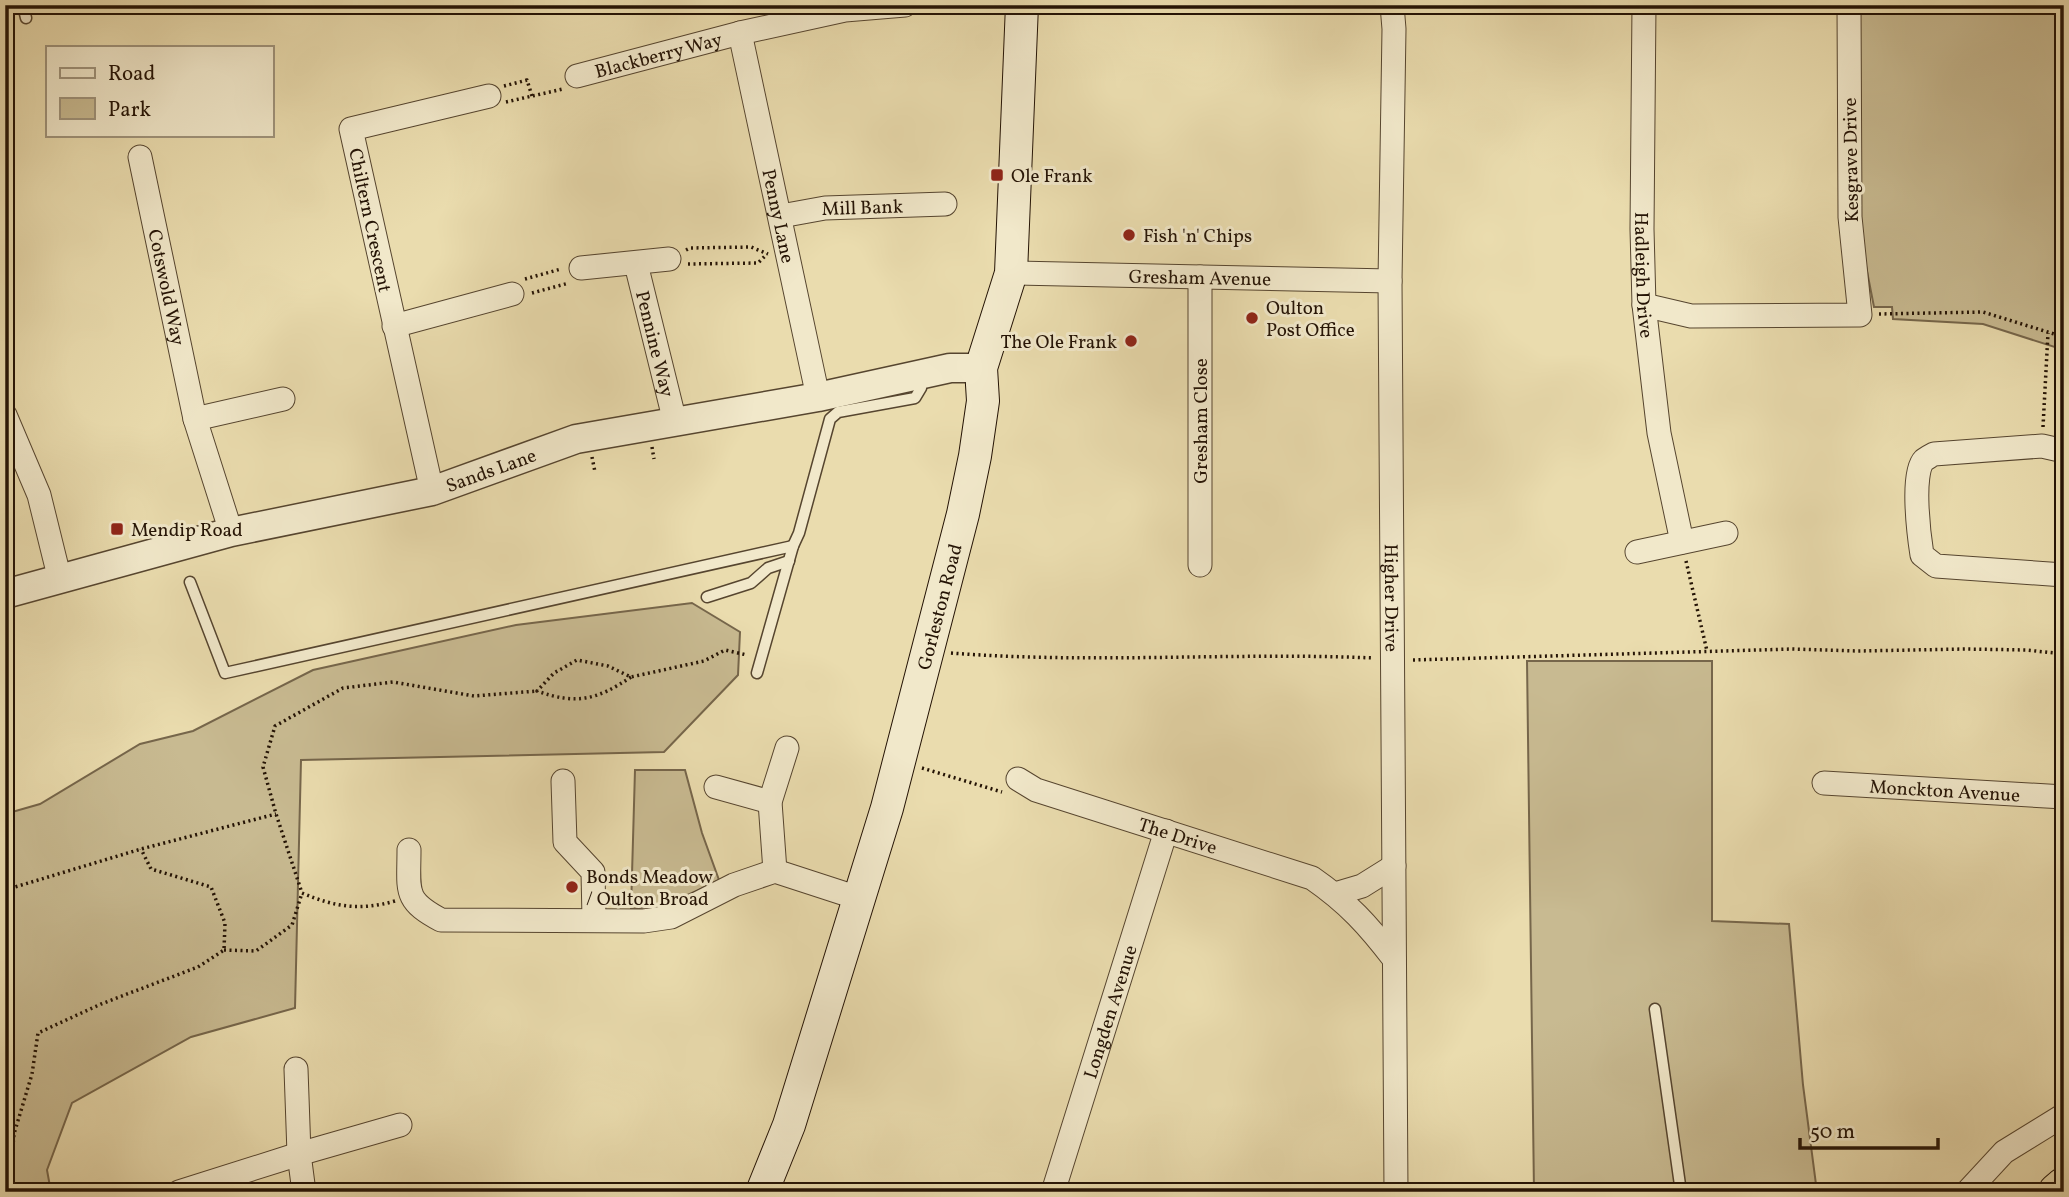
<svg xmlns="http://www.w3.org/2000/svg" width="2069" height="1197" font-family="Vollkorn,serif">
<style>
.green{fill:#c8ba91;stroke:#76664b;stroke-width:2}
.lines{fill:none;stroke-linecap:round;stroke-linejoin:round}
.service-casing{stroke:#56452f;stroke-width:13}
.minor-casing{stroke:#56452f;stroke-width:25}
.tertiary-casing{stroke:#56452f;stroke-width:31}
.secondary-casing{stroke:#241305;stroke-width:34}
.trunk-casing{stroke:#241305;stroke-width:39}
.path{stroke:#241305;stroke-width:3.5;stroke-dasharray:2 3.5;stroke-linecap:butt}
.service{stroke:#f1e8ca;stroke-width:10}
.minor{stroke:#f1e8ca;stroke-width:23}
.tertiary{stroke:#f1e8ca;stroke-width:28}
.secondary{stroke:#f1e8ca;stroke-width:32}
.trunk{stroke:#eadcae;stroke-width:37}
.poi-dot{fill:#8f2418;stroke:#f1e8ca;stroke-width:2.5}
.labels{text-anchor:middle;stroke-width:6;stroke-linejoin:round;paint-order:stroke}
.street-label{font-size:19px;fill:#241305;stroke:#f1e8ca}
.poi-label{font-size:19px;fill:#241305;stroke:#f1e8ca;text-anchor:start}
</style>
<rect width="100%" height="100%" fill="#eadcae"/>
<filter id="stains"><feTurbulence type="fractalNoise" baseFrequency=".00286" numOctaves="4"/><feColorMatrix values="0 0 0 0 .2 0 0 0 0 .09 0 0 0 0 .02 0 0 0 .5 -.17"/></filter>
<radialGradient id="worn" r=".72"><stop offset=".6" stop-color="#630" stop-opacity="0"/><stop offset="1" stop-color="#630" stop-opacity=".3"/></radialGradient>
<g class="green">
<path d="M 1858,5 L 2064,5 L 2064,350 L 1983,324 L 1893,319 L 1892,307 L 1874,307 L 1857,220 Z"/>
<path d="M 692,603 L 740,632 L 738,675 L 664,752 L 301,760 L 295,1008 L 191,1037 L 72,1103 L 47,1170 L 51,1192 L 5,1192 L 5,814 L 40,804 L 140,744 L 193,731 L 313,670 L 516,625 Z"/>
<path d="M 1527,661 L 1712,661 L 1712,921 L 1789,924 L 1803,1085 L 1817,1192 L 1534,1192 Z"/>
<path d="M 635,770 L 685,770 L 702,833 L 719,880 C 690,895 664,907 631,909 Z"/>
</g>
<g class="lines">
<g class="service-casing">
<g id="service">
<path d="M 23,5 L 26,18"/>
<path d="M 190,582 L 225,673 L 793,546"/>
<path d="M 707,597 L 751,583 L 768,568 L 789,561"/>
<path d="M 757,673 L 793,546 L 799,533 L 830,419 L 838,412 L 915,398 L 921,388 L 922,377"/>
<path d="M 1655,1009 L 1681,1192"/>
</g>
</g>
<g class="minor-casing">
<g id="minor">
<path id="s1" d="M 1392,5 L 1394,29 L 1390,281 L 1396,1192"/>
<path id="s2" d="M 1644,5 L 1642,229 L 1644,305 L 1659,433 L 1682,542"/>
<path id="s3" d="M 740,33 L 818,397"/>
<path id="s4" d="M 577,76 L 740,33 L 845,10 L 905,5"/>
<path id="s5" d="M 140,157 L 195,419 L 231,532"/>
<path id="s6" d="M 781,216 L 825,208 L 945,204"/>
<path id="s7" d="M 636,264 L 675,422"/>
<path d="M 581,268 L 669,259"/>
<path id="s8" d="M 1011,273 L 1390,281"/>
<path d="M 1644,305 L 1691,316 L 1860,315 L 1850,217 L 1849,5"/>
<path d="M 394,326 L 512,294"/>
<path d="M 5,415 L 39,495 L 60,580"/>
<path d="M 195,419 L 283,399"/>
<path d="M 2064,451 L 2042,446 L 1934,454 C 1930,456 1927,458 1924,460 C 1911,473 1919,536 1922,555 L 1936,566 L 2064,575"/>
<path d="M 432,491 L 351,129 L 489,96"/>
<path d="M 1637,552 L 1726,533"/>
<path d="M 1200,565 L 1200,277"/>
<path id="s9" d="M 1018,779 L 1036,790 L 1312,878 C 1348,903 1368,925 1394,959"/>
<path d="M 563,781 L 565,842 L 593,872 L 594,919"/>
<path id="s10" d="M 1824,783 L 2064,797"/>
<path d="M 716,787 L 770,802"/>
<path d="M 409,850 C 409,891 403,900 441,920 L 644,921 L 671,917 L 734,885 L 775,871 L 858,898"/>
<path d="M 775,871 L 770,802 L 787,748"/>
<path d="M 1335,894 L 1362,886 L 1394,866"/>
<path d="M 296,1069 L 299,1154 L 304,1192"/>
<path d="M 179,1192 L 299,1154 L 400,1125"/>
<path id="s11" d="M 1053,1192 L 1166,831"/>
<path d="M 1967,1192 L 2004,1152 L 2064,1115"/>
</g>
</g>
<g class="tertiary-casing">
<g id="tertiary">
<path id="s12" d="M 5,594 L 231,532 L 432,491 L 576,439 L 818,397 L 950,368 L 981,368"/>
</g>
</g>
<g class="secondary-casing">
<g id="secondary">
<path id="s13" d="M 762,1192 L 789,1125 L 887,808 L 963,514 L 975,456 L 983,401 L 981,368 L 1011,273 L 1022,5"/>
</g>
</g>
<g class="trunk-casing">
<path id="trunk" d="M 2057,1192 L 2064,1186"/>
</g>
<g class="path">
<path d="M 5,24 L 8,30 L 8,46 L 5,50"/>
<path d="M 504,86 L 527,80 L 532,96"/>
<path d="M 506,102 L 563,89"/>
<path d="M 686,250 L 690,248 L 751,247 L 768,254"/>
<path d="M 688,264 L 758,263 L 767,254"/>
<path d="M 525,279 L 561,269"/>
<path d="M 532,293 L 569,283"/>
<path d="M 1879,314 L 1983,312 L 2064,337"/>
<path d="M 2043,427 L 2048,333"/>
<path d="M 652,447 L 654,459"/>
<path d="M 592,457 L 595,472"/>
<path d="M 1686,561 L 1707,651"/>
<path d="M 951,653 C 1092,664 1233,652 1374,658"/>
<path d="M 1413,660 L 1792,649 L 1858,651 L 1966,649 L 2026,650 L 2064,654"/>
<path d="M 631,677 C 597,700 576,705 537,691 L 554,673 L 577,660 L 608,666 L 631,677 L 704,661 L 725,650 L 747,655"/>
<path d="M 922,768 L 1002,792"/>
<path d="M 5,890 L 141,849 L 276,814"/>
<path d="M 395,901 C 360,911 335,907 302,893 L 276,814 L 263,767 L 275,726 L 343,688 L 393,682 L 474,696 L 537,691"/>
<path d="M 224,950 L 256,951 L 292,925 L 302,893"/>
<path d="M 9,1192 L 14,1134 L 32,1074 L 38,1033 L 101,1004 L 198,967 L 224,950 L 225,923 L 211,887 L 151,869 L 141,849"/>
</g>
<use href="#service" class="service"/>
<use href="#minor" class="minor"/>
<use href="#tertiary" class="tertiary"/>
<use href="#secondary" class="secondary"/>
<use href="#trunk" class="trunk"/>
</g>
<g class="poi-dot">
<rect x="990" y="168" width="14" height="14" rx="3.5"/>
<circle cx="1129" cy="235" r="7"/>
<circle cx="1252" cy="318" r="7"/>
<circle cx="1131" cy="341" r="7"/>
<rect x="110" y="522" width="14" height="14" rx="3.5"/>
<circle cx="572" cy="887" r="7"/>
</g>
<g class="labels">
<g class="street-label">
<text dy="7" stroke="none"><textPath href="#s4" startOffset="84">Blackberry Way</textPath></text>
<text transform="translate(1850 160) rotate(-91)" y="7">Kesgrave Drive</text>
<text dy="7" stroke="none"><textPath href="#s6" startOffset="82">Mill Bank</textPath></text>
<text dy="7" stroke="none"><textPath href="#s3" startOffset="187">Penny Lane</textPath></text>
<text transform="translate(371 220) rotate(78)" y="7">Chiltern Crescent</text>
<text dy="7" stroke="none"><textPath href="#s2" startOffset="270">Hadleigh Drive</textPath></text>
<text dy="7" stroke="none"><textPath href="#s8" startOffset="189">Gresham Avenue</textPath></text>
<text dy="7" stroke="none"><textPath href="#s5" startOffset="133">Cotswold Way</textPath></text>
<text dy="7" stroke="none"><textPath href="#s7" startOffset="82">Pennine Way</textPath></text>
<text transform="translate(1200 421) rotate(-90)" y="7">Gresham Close</text>
<text dy="7" stroke="none"><textPath href="#s12" startOffset="502">Sands Lane</textPath></text>
<text dy="7" stroke="none"><textPath href="#s1" startOffset="593">Higher Drive</textPath></text>
<text dy="7" stroke="none"><textPath href="#s13" startOffset="612">Gorleston Road</textPath></text>
<text dy="7" stroke="none"><textPath href="#s10" startOffset="121">Monckton Avenue</textPath></text>
<text dy="7" stroke="none"><textPath href="#s9" startOffset="170">The Drive</textPath></text>
<text dy="7" stroke="none"><textPath href="#s11" startOffset="189">Longden Avenue</textPath></text>
</g>
<g class="poi-label">
<text x="1011" y="182">Ole Frank</text>
<text x="1143" y="242">Fish 'n' Chips</text>
<text x="1266" y="314">Oulton<tspan x="1266" dy="22">Post Office</tspan></text>
<text x="1117" y="348" text-anchor="end">The Ole Frank</text>
<text x="131" y="536">Mendip Road</text>
<text x="586" y="883">Bonds Meadow<tspan x="586" dy="22">/ Oulton Broad</tspan></text>
</g>
</g>
<rect width="2069" height="1197" fill="none" stroke="#eadcae" stroke-width="28"/>
<rect x="7" y="7" width="2055" height="1183" fill="none" stroke="#241305" stroke-width="3.5"/>
<rect x="14" y="14" width="2041" height="1169" fill="none" stroke="#241305" stroke-width="2"/>
<rect x="46" y="46" width="228" height="91" fill="#f1e8ca" stroke="#9f937b" stroke-width="2"/>
<rect x="60" y="68" width="35" height="10" fill="#f1e8ca" stroke="#9f937b" stroke-width="2"/>
<text x="108" y="80" font-size="21" fill="#241305">Road</text>
<rect x="60" y="98" width="35" height="21" fill="#c8ba91" stroke="#9f937b" stroke-width="2"/>
<text x="108" y="116" font-size="21" fill="#241305">Park</text>
<path d="M1800 1138v10h138v-10" fill="none" stroke="#241305" stroke-width="3.5"/>
<text x="1810" y="1138" font-size="21" fill="#241305" stroke="#f1e8ca" stroke-width="5" paint-order="stroke">50 m</text>
<rect width="100%" height="100%" filter="url(#stains)"/>
<rect width="100%" height="100%" fill="url(#worn)"/>
</svg>
